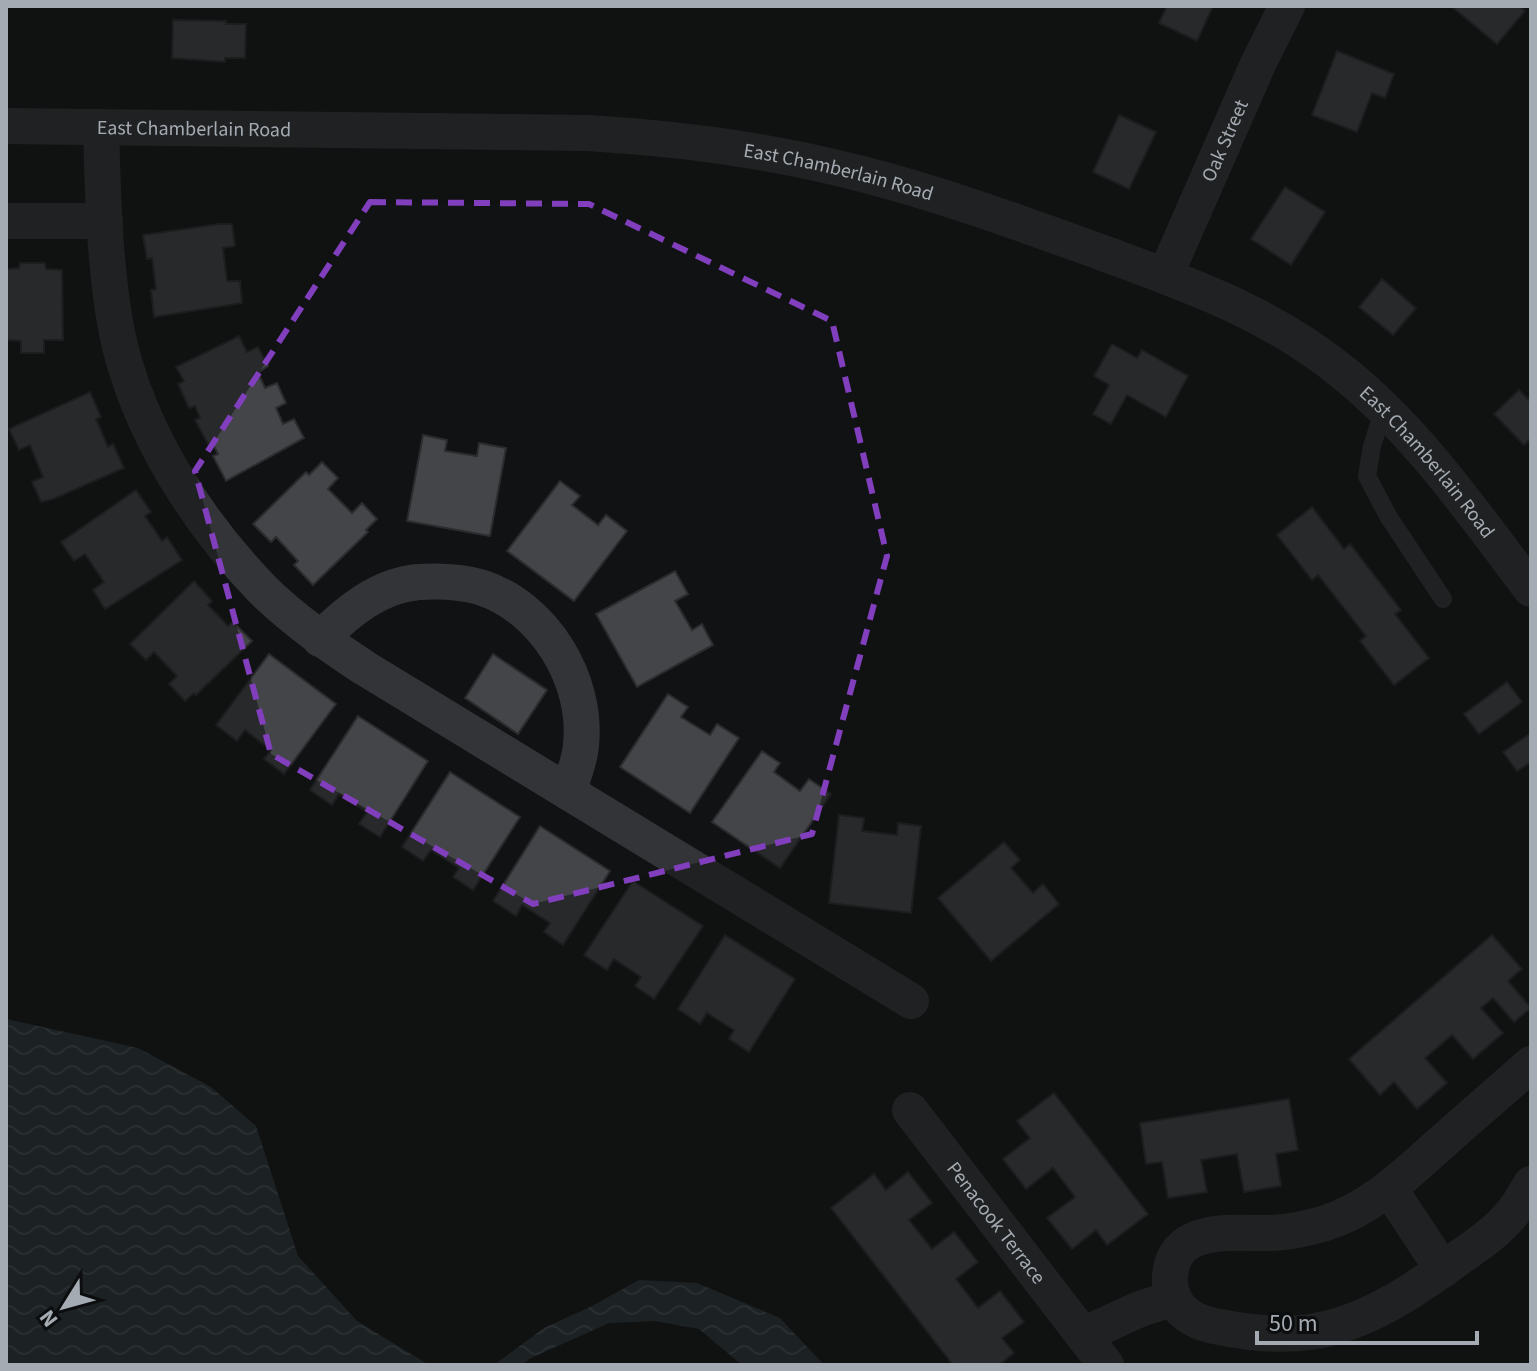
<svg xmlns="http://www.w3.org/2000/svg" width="1537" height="1371" font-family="'Source Sans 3',sans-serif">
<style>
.water{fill:url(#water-waves)}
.building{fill:#434548;stroke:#2c2c2e;stroke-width:2}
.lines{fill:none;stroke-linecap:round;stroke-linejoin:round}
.service{stroke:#333437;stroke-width:18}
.minor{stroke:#333437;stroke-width:36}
.marked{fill:none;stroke:#813fbd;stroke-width:6;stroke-dasharray:16 10;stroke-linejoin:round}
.labels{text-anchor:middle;stroke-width:6;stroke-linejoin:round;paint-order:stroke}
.street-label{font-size:20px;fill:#a4abb2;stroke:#0c0d0e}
</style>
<defs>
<pattern id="water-waves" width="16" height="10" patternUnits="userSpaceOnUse" patternTransform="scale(2)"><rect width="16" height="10" fill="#2c363a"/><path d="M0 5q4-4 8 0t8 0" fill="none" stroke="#485054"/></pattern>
</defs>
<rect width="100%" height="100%" fill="#111213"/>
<g class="water">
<path d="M 6,1019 L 138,1048 L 211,1087 L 256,1126 L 298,1256 L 357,1321 L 429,1365 L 6,1365 Z"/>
<path d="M 639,1280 L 697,1283 L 780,1318 L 824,1365 L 742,1365 L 699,1329 L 655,1321 L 609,1323 L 529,1359 L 522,1365 L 494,1365 L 544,1328 L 592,1306 Z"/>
</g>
<g class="building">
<path d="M 1167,6 L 1213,6 L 1197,41 L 1159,23 Z"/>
<path d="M 1451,6 L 1519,6 L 1525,11 L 1497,44 Z"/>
<path d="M 173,20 L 226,21 L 226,24 L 246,24 L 245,58 L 225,58 L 225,62 L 172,58 Z"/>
<path d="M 1337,51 L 1394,74 L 1385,98 L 1372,93 L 1357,132 L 1312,115 Z"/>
<path d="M 1119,115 L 1156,132 L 1129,189 L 1093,172 Z"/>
<path d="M 1285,187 L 1325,212 L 1291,265 L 1251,239 Z"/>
<path d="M 219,224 L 232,224 L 235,246 L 223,248 L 227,281 L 240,281 L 242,303 L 154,317 L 151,290 L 156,289 L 152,258 L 147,259 L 143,235 Z"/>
<path d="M 20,263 L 45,263 L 46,269 L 62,270 L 63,340 L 44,340 L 44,353 L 21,353 L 21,341 L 6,340 L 6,269 L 19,268 Z"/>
<path d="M 1382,279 L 1416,308 L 1393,335 L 1359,307 Z"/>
<path d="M 239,336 L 247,352 L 258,347 L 268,366 L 258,373 L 265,388 L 277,383 L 286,403 L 276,408 L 283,424 L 294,419 L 304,438 L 226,481 L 213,456 L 218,454 L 212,442 L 208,444 L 195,420 L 200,418 L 195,406 L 189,408 L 178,384 L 184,381 L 176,367 Z"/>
<path d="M 1112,344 L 1137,358 L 1142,350 L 1188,376 L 1166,417 L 1127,395 L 1111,424 L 1093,414 L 1109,385 L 1094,376 Z"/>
<path d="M 1519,390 L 1531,402 L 1531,438 L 1524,445 L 1494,414 Z"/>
<path d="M 90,392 L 101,417 L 96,419 L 108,447 L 113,444 L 124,468 L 53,499 L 41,502 L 32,482 L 43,477 L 30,445 L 19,450 L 9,429 Z"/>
<path d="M 423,435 L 447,440 L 445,451 L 477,456 L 479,443 L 506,448 L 490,536 L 407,521 Z"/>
<path d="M 322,462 L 338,478 L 328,489 L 352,513 L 362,503 L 377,519 L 366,530 L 368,532 L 313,585 L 294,565 L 298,561 L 276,537 L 271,542 L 253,524 L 306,472 L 309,475 Z"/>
<path d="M 560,481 L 580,496 L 572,505 L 598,525 L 606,515 L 627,531 L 574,601 L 507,551 Z"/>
<path d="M 136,490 L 151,512 L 145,516 L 162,541 L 167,537 L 182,560 L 105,609 L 93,590 L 104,582 L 85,554 L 74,561 L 61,542 Z"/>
<path d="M 1312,507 L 1344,549 L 1350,544 L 1401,610 L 1395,614 L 1429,658 L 1394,685 L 1360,641 L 1366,636 L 1318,575 L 1312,580 L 1277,535 Z"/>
<path d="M 675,571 L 688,594 L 675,601 L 692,630 L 702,624 L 713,645 L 637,687 L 596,614 Z"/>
<path d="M 194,581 L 212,601 L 208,605 L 228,626 L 233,622 L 252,641 L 196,695 L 194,693 L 185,701 L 169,684 L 177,676 L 154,652 L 146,660 L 130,644 Z"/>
<path d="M 269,654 L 336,704 L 284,774 L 264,759 L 271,750 L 245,730 L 237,741 L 216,725 Z"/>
<path d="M 493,654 L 547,690 L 518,734 L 465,698 Z"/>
<path d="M 1507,682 L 1522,702 L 1479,734 L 1464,714 Z"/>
<path d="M 668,694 L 688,707 L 681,717 L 710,735 L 717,724 L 739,738 L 690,813 L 620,767 Z"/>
<path d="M 358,716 L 428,761 L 380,837 L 359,824 L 367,812 L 339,794 L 332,805 L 310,790 Z"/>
<path d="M 1531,733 L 1531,762 L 1517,771 L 1503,752 Z"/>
<path d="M 762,751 L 780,763 L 774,772 L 800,791 L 809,779 L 831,794 L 780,868 L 712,822 Z"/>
<path d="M 450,772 L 520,817 L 473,890 L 453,877 L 459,868 L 431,850 L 423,861 L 402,847 Z"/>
<path d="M 839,815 L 864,818 L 862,831 L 897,835 L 898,823 L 921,826 L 911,913 L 829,903 Z"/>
<path d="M 540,826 L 610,871 L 563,945 L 544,932 L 550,923 L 522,905 L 516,916 L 493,901 Z"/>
<path d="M 1004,842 L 1020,860 L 1011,868 L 1033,893 L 1043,884 L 1059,904 L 991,961 L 938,898 Z"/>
<path d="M 633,881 L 703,926 L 654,999 L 635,986 L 641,977 L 614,959 L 607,970 L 584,955 Z"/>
<path d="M 725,935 L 795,979 L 749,1052 L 729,1039 L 734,1030 L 707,1013 L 700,1024 L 678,1009 Z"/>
<path d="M 1492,935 L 1522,969 L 1508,981 L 1531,1008 L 1514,1022 L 1493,998 L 1481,1008 L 1503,1033 L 1473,1059 L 1452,1035 L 1425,1058 L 1447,1083 L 1417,1109 L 1394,1082 L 1380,1095 L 1349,1059 Z"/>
<path d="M 1054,1093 L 1148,1214 L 1107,1245 L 1096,1230 L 1072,1249 L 1047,1218 L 1075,1197 L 1053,1168 L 1026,1189 L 1003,1159 L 1030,1138 L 1017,1121 Z"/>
<path d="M 1289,1099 L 1298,1150 L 1276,1154 L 1281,1186 L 1244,1192 L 1237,1154 L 1201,1160 L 1207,1192 L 1168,1198 L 1162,1162 L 1146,1164 L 1140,1123 Z"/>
<path d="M 908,1172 L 932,1203 L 909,1220 L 932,1249 L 954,1232 L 978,1262 L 956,1279 L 978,1308 L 1000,1291 L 1024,1322 L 1002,1338 L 1014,1353 L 999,1365 L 953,1365 L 831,1208 L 874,1174 L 886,1190 Z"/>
</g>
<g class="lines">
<path class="service" d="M 1384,409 L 1372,446 L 1367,476 L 1388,516 L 1443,599"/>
<g class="minor">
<path id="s1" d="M 6,126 L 587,133 C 677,138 774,151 862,174 C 944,195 1023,224 1103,253 C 1192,286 1271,313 1345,374 C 1419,434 1473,513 1531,589"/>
<path d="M 101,127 C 103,195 104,265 117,333 C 137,428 195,520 262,589 C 292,619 327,643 363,667 L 911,1001"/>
<path d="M 6,221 L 105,221"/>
<path id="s2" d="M 1165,276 L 1258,64 L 1287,6"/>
<path d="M 320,639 C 347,612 379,585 419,582 C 437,581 462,582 480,587 C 544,607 588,680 581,745 C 580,761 573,776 568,792"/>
<path d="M 1531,1064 C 1501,1091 1470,1117 1440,1144 C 1405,1175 1372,1208 1326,1223 C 1309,1228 1291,1232 1273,1233 C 1236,1234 1173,1223 1170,1277 C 1168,1308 1193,1323 1220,1327 C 1249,1333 1280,1336 1310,1332 C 1366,1324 1415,1290 1460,1257 C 1477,1245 1494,1234 1507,1219 C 1517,1209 1524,1196 1531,1184"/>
<path id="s3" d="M 910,1110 L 1106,1365"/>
<path d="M 1389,1188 L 1443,1270"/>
<path d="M 1083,1335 L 1140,1309 L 1174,1298"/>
</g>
</g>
<path d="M0 0H1537V1371H0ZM 370,202 L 589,204 L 832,321 L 887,556 L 812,834 L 533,904 L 271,754 L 195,471 Z" fill="#111213" fill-opacity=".55" fill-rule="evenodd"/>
<path class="marked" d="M 370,202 L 589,204 L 832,321 L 887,556 L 812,834 L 533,904 L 271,754 L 195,471 Z"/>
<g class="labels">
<g class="street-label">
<text dy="7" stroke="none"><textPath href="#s1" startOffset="188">East Chamberlain Road</textPath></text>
<text dy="7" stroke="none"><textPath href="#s2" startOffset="148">Oak Street</textPath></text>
<text dy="7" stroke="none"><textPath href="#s1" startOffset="836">East Chamberlain Road</textPath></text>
<text dy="7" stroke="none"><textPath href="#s1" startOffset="1506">East Chamberlain Road</textPath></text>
<text dy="7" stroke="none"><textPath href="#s3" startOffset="142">Penacook Terrace</textPath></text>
</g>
</g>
<rect width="1537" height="1371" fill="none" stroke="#a4abb2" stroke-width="16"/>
<g transform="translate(64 1307) rotate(233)" stroke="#0c0d0e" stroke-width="6" paint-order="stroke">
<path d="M0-6L14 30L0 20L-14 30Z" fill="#a4abb2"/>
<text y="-12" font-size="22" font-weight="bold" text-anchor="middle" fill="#a4abb2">N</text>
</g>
<path d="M1257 1331v12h220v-12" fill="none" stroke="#a4abb2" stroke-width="4"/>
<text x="1269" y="1331" font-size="24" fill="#a4abb2" stroke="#0c0d0e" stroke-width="6" paint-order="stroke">50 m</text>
</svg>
